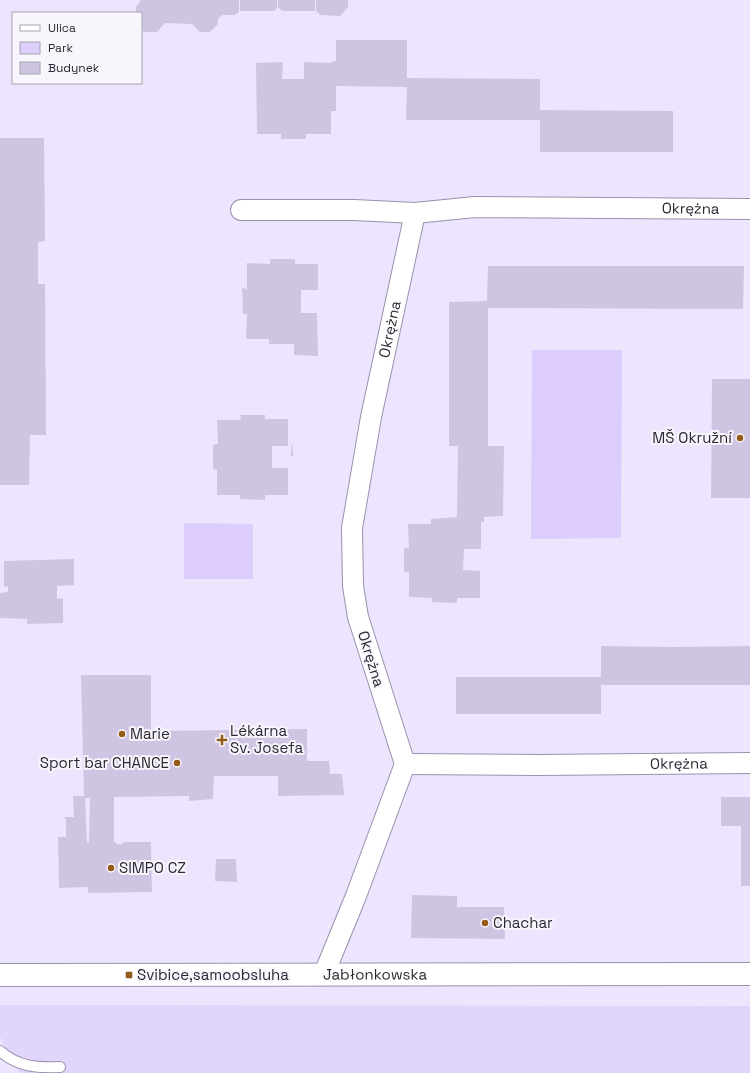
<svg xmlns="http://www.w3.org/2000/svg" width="750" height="1073" font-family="'Space Grotesk',sans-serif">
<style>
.built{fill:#e2d5fb}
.green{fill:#ddcdfc}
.building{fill:#cfc5e3;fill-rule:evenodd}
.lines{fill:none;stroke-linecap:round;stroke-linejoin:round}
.lane-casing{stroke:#9a91ad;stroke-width:12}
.street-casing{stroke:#9a91ad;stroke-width:22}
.secondary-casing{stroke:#9a91ad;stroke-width:24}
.lane{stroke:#fff;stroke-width:10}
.street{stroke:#fff;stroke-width:20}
.secondary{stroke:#fff;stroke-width:22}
.poi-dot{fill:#955b18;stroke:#f8f6fc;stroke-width:1.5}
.labels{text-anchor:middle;stroke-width:4;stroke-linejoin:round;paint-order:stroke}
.street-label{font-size:15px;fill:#2c2833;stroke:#f8f6fc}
.poi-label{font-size:15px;fill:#2c2833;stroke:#f8f6fc;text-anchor:start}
</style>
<rect width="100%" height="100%" fill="#ede5fe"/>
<path class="built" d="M 0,1005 L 750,1006 L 750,1073 L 19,1073 L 0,1037 Z"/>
<g class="green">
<path d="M 532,350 L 622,350 L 621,538 L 531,539 Z"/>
<path d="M 184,523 L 253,524 L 253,579 L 184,579 Z"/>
</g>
<g class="building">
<path d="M 140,0 L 239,0 L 239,12 L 235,15 L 222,15 L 218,19 L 218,24 L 210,32 L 200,32 L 192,24 L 165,23 L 157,32 L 144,32 L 141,29 L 141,13 L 136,13 L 136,7 L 140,2 Z"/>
<path d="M 240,0 L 277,0 L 277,8 L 274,11 L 240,11 Z"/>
<path d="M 278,0 L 315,0 L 315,11 L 282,11 L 278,7 Z"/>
<path d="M 316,0 L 348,0 L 348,7 L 340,16 L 320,15 L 316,11 Z"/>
<path d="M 336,40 L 407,40 L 407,78 L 540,79 L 540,110 L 673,111 L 673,152 L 540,152 L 540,120 L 406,120 L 407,87 L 336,86 L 336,111 L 331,111 L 331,134 L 306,134 L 306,139 L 281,139 L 281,134 L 257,134 L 256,63 L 283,62 L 282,79 L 304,79 L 304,62 L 331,63 L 331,62 L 336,61 Z"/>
<path d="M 0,138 L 44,138 L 45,241 L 38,242 L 38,284 L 45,284 L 46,435 L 30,435 L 29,485 L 0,485 Z"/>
<path d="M 270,259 L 295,259 L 295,264 L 318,264 L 318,290 L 301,290 L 301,313 L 317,313 L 318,356 L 294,355 L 294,344 L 269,344 L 269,339 L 246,339 L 247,314 L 243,314 L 242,288 L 247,289 L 247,263 L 270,264 Z"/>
<path d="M 488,266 L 744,266 L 743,309 L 488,308 L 488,446 L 504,446 L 503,516 L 484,517 L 484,522 L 481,522 L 481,549 L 464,549 L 463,570 L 480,571 L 480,598 L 457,598 L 457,603 L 432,602 L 432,598 L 409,597 L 409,572 L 404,572 L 404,548 L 409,548 L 408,524 L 431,524 L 431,519 L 457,517 L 458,446 L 449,446 L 449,302 L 487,301 Z"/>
<path d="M 712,379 L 750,379 L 750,498 L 711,498 Z"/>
<path d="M 240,415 L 265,415 L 265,419 L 288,419 L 288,446 L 272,446 L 272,468 L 288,468 L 288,495 L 265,495 L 265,500 L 240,499 L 240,495 L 217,495 L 217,470 L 213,469 L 213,445 L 218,444 L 217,420 L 241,420 Z"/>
<path d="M 292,445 L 293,445 L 293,456 L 291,456 Z"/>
<path d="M 74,559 L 74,585 L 57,586 L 57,599 L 63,598 L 63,623 L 27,624 L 27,619 L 0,618 L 0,593 L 8,592 L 8,586 L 4,587 L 4,561 Z"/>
<path d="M 601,646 L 673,647 L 750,646 L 750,685 L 601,685 L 601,714 L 456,714 L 456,677 L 601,677 Z"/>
<path d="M 81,675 L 151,675 L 151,731 L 307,729 L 307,761 L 329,761 L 330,774 L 342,774 L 344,795 L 278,796 L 278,776 L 214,776 L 213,799 L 189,801 L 189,796 L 114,797 L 114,842 L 116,842 L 116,844 L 123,844 L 123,842 L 151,842 L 152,892 L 88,893 L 88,887 L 59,888 L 58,837 L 66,837 L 66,819 L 64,818 L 64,817 L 74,817 L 73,796 L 84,796 ZM 85,798 L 90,798 L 89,843 L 87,843 Z"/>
<path d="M 721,797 L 750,797 L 750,886 L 741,886 L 741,826 L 721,826 Z"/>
<path d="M 216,859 L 236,859 L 237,882 L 215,881 Z"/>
<path d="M 412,895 L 457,896 L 457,907 L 504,907 L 505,939 L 411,938 Z"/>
</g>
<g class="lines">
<g class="lane-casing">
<path id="lane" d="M 0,1051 C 18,1067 37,1068 60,1067"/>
</g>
<g class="street-casing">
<g id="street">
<path id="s1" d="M 241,210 L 354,210 L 415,213 L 475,207 L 750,209"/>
<path id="s2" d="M 405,764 L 358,617 L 353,586 L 352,528 L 371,417 L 415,213"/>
<path id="s3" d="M 405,764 L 539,765 L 750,763"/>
<path d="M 324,974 L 356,896 L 405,764"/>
</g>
</g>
<g class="secondary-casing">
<g id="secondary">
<path id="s4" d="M 0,975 L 750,974"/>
</g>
</g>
<use href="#lane" class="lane"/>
<use href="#street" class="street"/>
<use href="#secondary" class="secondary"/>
</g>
<g class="poi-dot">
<circle cx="740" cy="438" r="4"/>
<circle cx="122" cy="734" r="4"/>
<path d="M220 734h4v4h4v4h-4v4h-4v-4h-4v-4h4z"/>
<circle cx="177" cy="763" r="4"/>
<circle cx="111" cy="868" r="4"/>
<circle cx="485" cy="923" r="4"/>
<rect x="125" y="971" width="8" height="8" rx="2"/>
</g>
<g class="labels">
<g class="street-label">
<text dy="5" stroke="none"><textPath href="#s1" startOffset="450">Okrężna</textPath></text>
<text dy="5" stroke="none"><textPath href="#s2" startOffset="446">Okrężna</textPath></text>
<text transform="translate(371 659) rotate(73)" y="5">Okrężna</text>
<text dy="5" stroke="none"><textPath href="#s3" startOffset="274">Okrężna</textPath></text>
<text dy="5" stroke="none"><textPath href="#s4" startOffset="375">Jabłonkowska</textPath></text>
</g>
<g class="poi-label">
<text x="732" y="443" text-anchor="end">MŠ Okružní</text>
<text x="230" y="736">Lékárna<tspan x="230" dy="17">Sv. Josefa</tspan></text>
<text x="130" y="739">Marie</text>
<text x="169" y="768" text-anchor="end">Sport bar CHANCE</text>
<text x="119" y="873">SIMPO CZ</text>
<text x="493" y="928">Chachar</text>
<text x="137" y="980">Svibice,samoobsluha</text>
</g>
</g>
<rect x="12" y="12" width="130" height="72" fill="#f8f6fc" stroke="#a6a4ac"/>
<rect x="20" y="25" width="20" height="6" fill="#ffffff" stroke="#a6a4ac"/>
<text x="48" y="32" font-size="12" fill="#2c2833">Ulica</text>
<rect x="20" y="42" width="20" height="12" fill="#ddcdfc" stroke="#a6a4ac"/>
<text x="48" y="52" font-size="12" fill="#2c2833">Park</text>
<rect x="20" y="62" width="20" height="12" fill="#cfc5e3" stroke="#a6a4ac"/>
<text x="48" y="72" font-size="12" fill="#2c2833">Budynek</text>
</svg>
